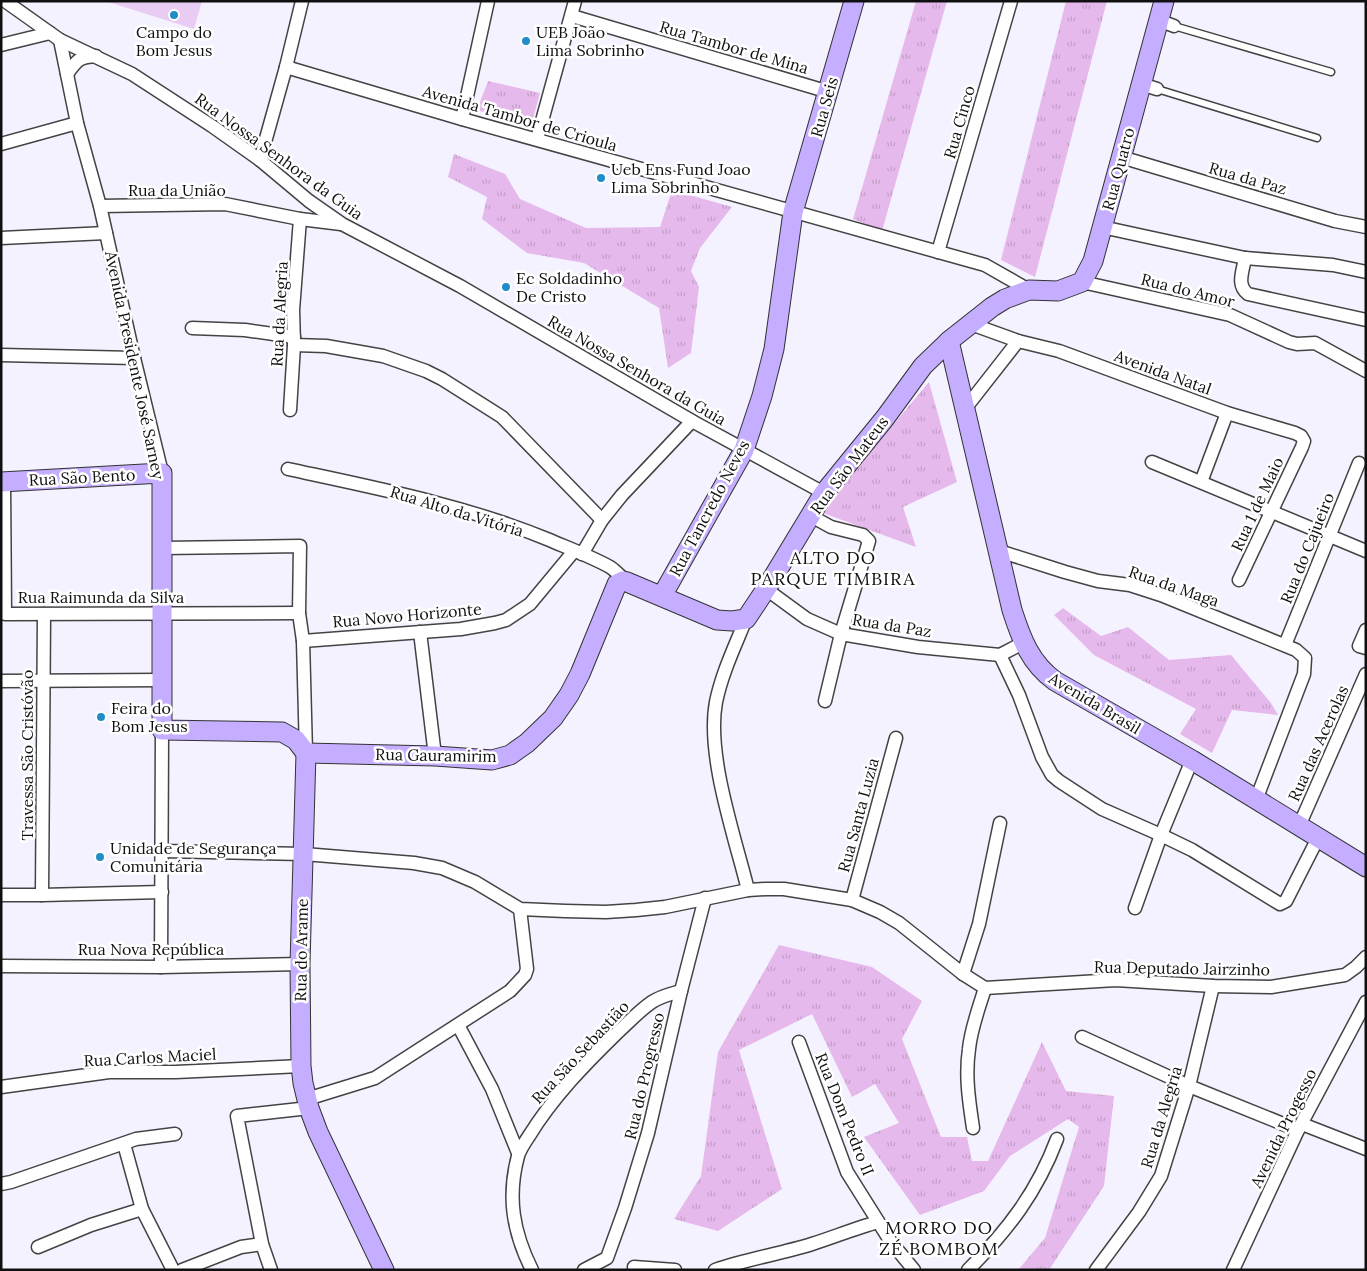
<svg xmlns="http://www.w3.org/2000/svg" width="1367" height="1271" font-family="Lora,serif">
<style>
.grass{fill:url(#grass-tufts)}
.pitch{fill:#e9ccf3}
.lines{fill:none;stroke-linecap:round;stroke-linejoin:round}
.lane-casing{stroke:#434343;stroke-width:9}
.street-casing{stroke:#434343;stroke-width:15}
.secondary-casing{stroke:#323232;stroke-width:21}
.lane{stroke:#fff;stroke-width:6}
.street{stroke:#fff;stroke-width:12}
.secondary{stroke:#c5adff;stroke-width:19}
.poi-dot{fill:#218dc7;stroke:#fff;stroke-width:2}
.labels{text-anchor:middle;stroke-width:5;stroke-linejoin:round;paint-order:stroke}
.poi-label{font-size:16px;fill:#101010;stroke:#fff;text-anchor:start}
.street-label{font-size:16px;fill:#101010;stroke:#fff}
.neighbourhood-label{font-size:18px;letter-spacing:1px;fill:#101010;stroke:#fff}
</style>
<defs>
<pattern id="grass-tufts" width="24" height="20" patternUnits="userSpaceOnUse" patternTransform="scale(1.25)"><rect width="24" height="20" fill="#e6b9ec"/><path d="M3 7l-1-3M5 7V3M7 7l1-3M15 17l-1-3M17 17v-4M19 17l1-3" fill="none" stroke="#c49ec9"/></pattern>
</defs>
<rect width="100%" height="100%" fill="#f5f2ff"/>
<g class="grass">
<path d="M 916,1 L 947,1 L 882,231 L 853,219 Z"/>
<path d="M 1066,1 L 1107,1 L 1035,277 L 1001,260 Z"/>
<path d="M 488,81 L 540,93 L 531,126 L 477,110 Z"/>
<path d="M 454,154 L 505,174 L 520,199 L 586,228 L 660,227 L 672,190 L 732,207 L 700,248 L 691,271 L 699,287 L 691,353 L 668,368 L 659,308 L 584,263 L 527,253 L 482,219 L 487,197 L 448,177 Z"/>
<path d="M 929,382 L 957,482 L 903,507 L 916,547 L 820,512 Z"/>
<path d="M 1063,608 L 1101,636 L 1128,627 L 1169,660 L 1231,655 L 1271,703 L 1278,715 L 1232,710 L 1212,753 L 1180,734 L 1196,709 L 1094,655 L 1054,615 Z"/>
<path d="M 779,945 L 872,967 L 922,1001 L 902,1039 L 941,1137 L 967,1137 L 972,1161 L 988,1161 L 1042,1042 L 1066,1091 L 1114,1096 L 1104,1186 L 1049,1270 L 1018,1270 L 1045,1238 L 1079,1127 L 1068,1119 L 1010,1156 L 984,1191 L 920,1215 L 864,1137 L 899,1123 L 875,1084 L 852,1097 L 812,1014 L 739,1050 L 782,1189 L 718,1231 L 674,1219 L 701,1176 L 718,1052 Z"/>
</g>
<path class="pitch" d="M 105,1 L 202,1 L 194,29 Z"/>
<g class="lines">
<g class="lane-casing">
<g id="lane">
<path d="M 1174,26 L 1331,72"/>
<path d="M 1157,89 L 1317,138"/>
</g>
</g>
<g class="street-casing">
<g id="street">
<path d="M 5,1 L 60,40 L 132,74 L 212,126 L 260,160 L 309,201 L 342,224 L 460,286 L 692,421 L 824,493"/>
<path d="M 572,16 L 829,92"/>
<path d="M 1158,20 L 1174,26"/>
<path d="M 60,40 L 77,123 L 100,206 L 134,358 L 162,473"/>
<path d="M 1,45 L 50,33"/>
<path d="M 286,67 L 462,119 L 985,265 L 1029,290"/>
<path d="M 67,74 C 77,60 79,57 96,56"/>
<path d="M 1141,84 L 1157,89"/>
<path d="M 462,119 L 488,1"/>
<path d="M 537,139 L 575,1"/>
<path d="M 1,144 L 77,123"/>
<path d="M 1121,157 L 1335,221 L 1366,227"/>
<path d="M 260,160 L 286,67 L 302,1"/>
<path d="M 100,206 L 225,204 L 300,219 L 341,224"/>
<path d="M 1102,227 L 1245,258 L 1333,265 L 1366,272"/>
<path d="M 1,238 L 106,233"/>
<path d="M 938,252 L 1011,1"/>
<path d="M 1245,258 C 1243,271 1236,285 1248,294 L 1366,320"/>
<path d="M 1082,282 L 1230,315 L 1289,342 L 1297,344 L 1315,343 L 1366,371"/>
<path d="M 971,324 L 1018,341"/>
<path d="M 192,328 L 245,330 L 294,337"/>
<path d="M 294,345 L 326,346 L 383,356 L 426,371 L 442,379 L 502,417 L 602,520"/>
<path d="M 1,355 L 134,358"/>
<path d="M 290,410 L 294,345 L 293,310 L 300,219"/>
<path d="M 964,410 L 1018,341 L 1059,351 L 1227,413 L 1295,433 L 1301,436 L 1304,441 L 1302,447 L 1239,580"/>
<path d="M 1152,462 L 1366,551"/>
<path d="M 288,469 C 376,488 464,505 547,539 C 568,548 590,556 610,567 C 616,571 621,577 627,582"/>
<path d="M 4,482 L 5,614 L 299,613"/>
<path d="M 1201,482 L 1227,413"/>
<path d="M 811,516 L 831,527 L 863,535 L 869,541 L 841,634 L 825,701"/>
<path d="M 162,548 L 300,546 L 299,613 L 303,641 L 306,753"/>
<path d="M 999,551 L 1065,572 L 1098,581 L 1130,585 L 1161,595 L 1296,650 L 1305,658 L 1304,674 L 1256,800"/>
<path d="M 582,554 L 602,520 L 622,495 L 692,421"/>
<path d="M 766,589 L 807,619 L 841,634 L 918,647 L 1000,655 L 1023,643"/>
<path d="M 746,619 C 735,646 722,673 716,702 C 706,755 735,837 748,890"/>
<path d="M 1366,630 L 1359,646 L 1366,648"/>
<path d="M 420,632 L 435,756"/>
<path d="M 303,641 L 461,629 L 495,623 L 506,620 L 530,604 L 574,551"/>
<path d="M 1285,645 L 1359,463"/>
<path d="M 1000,655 L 1019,695 L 1042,757 L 1052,775 L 1059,781 L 1102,809 L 1161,835 L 1192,850 L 1280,904 L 1286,901 L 1318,838"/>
<path d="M 1,681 L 162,680"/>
<path d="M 1299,826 L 1366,674"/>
<path d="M 162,851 L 304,854 L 414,863 L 442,868 L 475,882 L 520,909 L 565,911 L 606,912 L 636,910 L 665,907 L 748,890 L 766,889 L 784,889 L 852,900 L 880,912 L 899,923 L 963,974 L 985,988 L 1116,980 L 1213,986 L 1271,987 L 1345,975 L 1356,967 L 1366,957"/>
<path d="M 1,895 L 42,895 L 162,892"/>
<path d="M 42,895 L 44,614"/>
<path d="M 852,900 L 896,738"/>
<path d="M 1135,908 L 1161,835 L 1192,760"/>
<path d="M 1,966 L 161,967 L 300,964"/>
<path d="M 161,967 L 162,730"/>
<path d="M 963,974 L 979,924 L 1000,823"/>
<path d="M 458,1025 L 492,1089 L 518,1153"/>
<path d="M 1082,1037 L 1189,1086 L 1298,1130"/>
<path d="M 799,1042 L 847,1172 L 891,1242 L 914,1270"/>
<path d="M 1,1087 L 109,1072 L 176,1072 L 301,1066"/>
<path d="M 307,1099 L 375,1078 L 510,991 L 525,975 L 527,969 L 520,909"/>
<path d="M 1302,1124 L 1366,1149"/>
<path d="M 973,1128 C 969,1101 965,1076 969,1049 C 971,1028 979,1008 985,988"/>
<path d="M 124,1144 L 142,1209 L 173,1270"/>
<path d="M 1,1184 L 11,1182 L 136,1139 L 175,1134"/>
<path d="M 38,1247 L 91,1225 L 142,1209"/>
<path d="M 634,1267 L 675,1270"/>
<path d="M 182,1270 L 241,1247 L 262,1244"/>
<path d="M 271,1270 L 262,1244 L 237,1116 L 309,1108"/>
<path d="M 532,1270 C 513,1232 507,1197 518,1156 C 520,1149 525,1142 529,1136 C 553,1097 585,1064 618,1032 C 629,1022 640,1010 652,1002 C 661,996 671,994 681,991"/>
<path d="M 584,1270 L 607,1258 L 625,1208 L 648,1133 L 681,991 L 705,898"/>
<path d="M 715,1270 C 747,1259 780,1254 812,1244 C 834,1237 856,1228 878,1222"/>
<path d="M 968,1270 C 1008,1230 1037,1192 1057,1139"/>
<path d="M 1096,1270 L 1139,1212 L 1161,1176 L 1189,1086 L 1213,986"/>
<path d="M 1233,1270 L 1298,1130 L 1366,1002"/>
</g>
</g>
<g class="secondary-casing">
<g id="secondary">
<path d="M 949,341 L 1012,610 C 1021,638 1030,663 1055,681 L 1192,760 L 1366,867"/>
<path d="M 1,482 L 162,473 L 162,730 L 282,732 L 296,740 L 306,753"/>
<path d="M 662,596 L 744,450 L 762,396 L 774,349 L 793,212 L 854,1"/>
<path d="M 306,753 L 435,756 L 492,760 L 510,755 L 527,743 L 553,718 L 569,695 L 580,674 L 617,584 L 623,581 L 627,582 L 717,620 L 732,621 L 746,619 L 766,589 L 824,493 L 885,418 L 923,366 L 949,341 L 992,307 L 1005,299 L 1029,290 L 1058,291 L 1082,282 L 1093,261 L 1164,1"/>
<path d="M 306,753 L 300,964 L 301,1066 L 303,1083 L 309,1108 L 318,1132 L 384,1270"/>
</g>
</g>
<use href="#lane" class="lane"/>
<use href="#street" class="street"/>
<use href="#secondary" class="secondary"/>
</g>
<g class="poi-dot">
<circle cx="174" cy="15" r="5"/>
<circle cx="526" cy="41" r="5"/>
<circle cx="601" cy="178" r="5"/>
<circle cx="506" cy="287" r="5"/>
<circle cx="101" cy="717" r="5"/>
<circle cx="100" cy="857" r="5"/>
</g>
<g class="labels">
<g class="poi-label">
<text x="174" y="38" text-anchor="middle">Campo do<tspan x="174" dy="18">Bom Jesus</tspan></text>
<text x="536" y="38">UEB João<tspan x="536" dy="18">Lima Sobrinho</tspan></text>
<text x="611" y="175">Ueb Ens Fund Joao<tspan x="611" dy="18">Lima Sobrinho</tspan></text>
<text x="516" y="284">Ec Soldadinho<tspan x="516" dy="18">De Cristo</tspan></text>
<text x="111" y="714">Feira do<tspan x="111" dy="18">Bom Jesus</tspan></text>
<text x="110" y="854">Unidade de Segurança<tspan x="110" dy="18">Comunitária</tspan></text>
</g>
<g class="street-label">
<text transform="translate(734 47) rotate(16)" y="6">Rua Tambor de Mina</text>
<text transform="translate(824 107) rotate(-74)" y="6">Rua Seis</text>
<text transform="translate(520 118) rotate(16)" y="6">Avenida Tambor de Crioula</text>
<text transform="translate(959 122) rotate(-74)" y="6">Rua Cinco</text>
<text transform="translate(279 156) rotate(36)" y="6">Rua Nossa Senhora da Guia</text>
<text transform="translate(1118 169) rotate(-75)" y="6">Rua Quatro</text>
<text transform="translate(1248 178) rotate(16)" y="6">Rua da Paz</text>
<text x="177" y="196">Rua da União</text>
<text transform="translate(1188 290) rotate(14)" y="6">Rua do Amor</text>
<text transform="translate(279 314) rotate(-87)" y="6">Rua da Alegria</text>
<text transform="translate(135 365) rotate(78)" y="6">Avenida Presidente José Sarney</text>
<text transform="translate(637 370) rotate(30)" y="6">Rua Nossa Senhora da Guia</text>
<text transform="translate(1163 372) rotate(20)" y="6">Avenida Natal</text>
<text transform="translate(849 465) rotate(-53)" y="6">Rua São Mateus</text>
<text transform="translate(82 477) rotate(-3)" y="6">Rua São Bento</text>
<text transform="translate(1257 504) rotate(-65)" y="6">Rua 1 de Maio</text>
<text transform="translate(709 508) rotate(-62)" y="6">Rua Tancredo Neves</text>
<text transform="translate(457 511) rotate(17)" y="6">Rua Alto da Vitória</text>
<text transform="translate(1307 548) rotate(-68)" y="6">Rua do Cajueiro</text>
<text transform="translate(1174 586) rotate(19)" y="6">Rua da Maga</text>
<text x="101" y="603">Rua Raimunda da Silva</text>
<text transform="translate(407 615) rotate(-5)" y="6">Rua Novo Horizonte</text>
<text transform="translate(892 625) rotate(9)" y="6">Rua da Paz</text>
<text transform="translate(1095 703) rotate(31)" y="6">Avenida Brasil</text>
<text transform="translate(1318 743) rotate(-66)" y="6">Rua das Acerolas</text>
<text transform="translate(27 755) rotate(-90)" y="6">Travessa São Cristóvão</text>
<text transform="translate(436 755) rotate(1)" y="6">Rua Gauramirim</text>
<text transform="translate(858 815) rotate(-75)" y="6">Rua Santa Luzia</text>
<text x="151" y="955">Rua Nova República</text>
<text transform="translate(301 950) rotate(-89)" y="6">Rua do Arame</text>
<text transform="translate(1182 968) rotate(1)" y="6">Rua Deputado Jairzinho</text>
<text transform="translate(580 1052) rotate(-47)" y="6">Rua São Sebastião</text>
<text transform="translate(150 1057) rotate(-3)" y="6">Rua Carlos Maciel</text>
<text transform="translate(644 1076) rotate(-77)" y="6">Rua do Progresso</text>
<text transform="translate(845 1114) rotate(68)" y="6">Rua Dom Pedro II</text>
<text transform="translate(1161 1117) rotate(-73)" y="6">Rua da Alegria</text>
<text transform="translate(1283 1128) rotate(-64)" y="6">Avenida Progesso</text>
</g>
<g class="neighbourhood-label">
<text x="833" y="564">ALTO DO<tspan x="833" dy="21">PARQUE TIMBIRA</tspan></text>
<text x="939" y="1234">MORRO DO<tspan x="939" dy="21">ZÉ BOMBOM</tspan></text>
</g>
</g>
<rect width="1367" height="1271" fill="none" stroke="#101010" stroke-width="5"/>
</svg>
